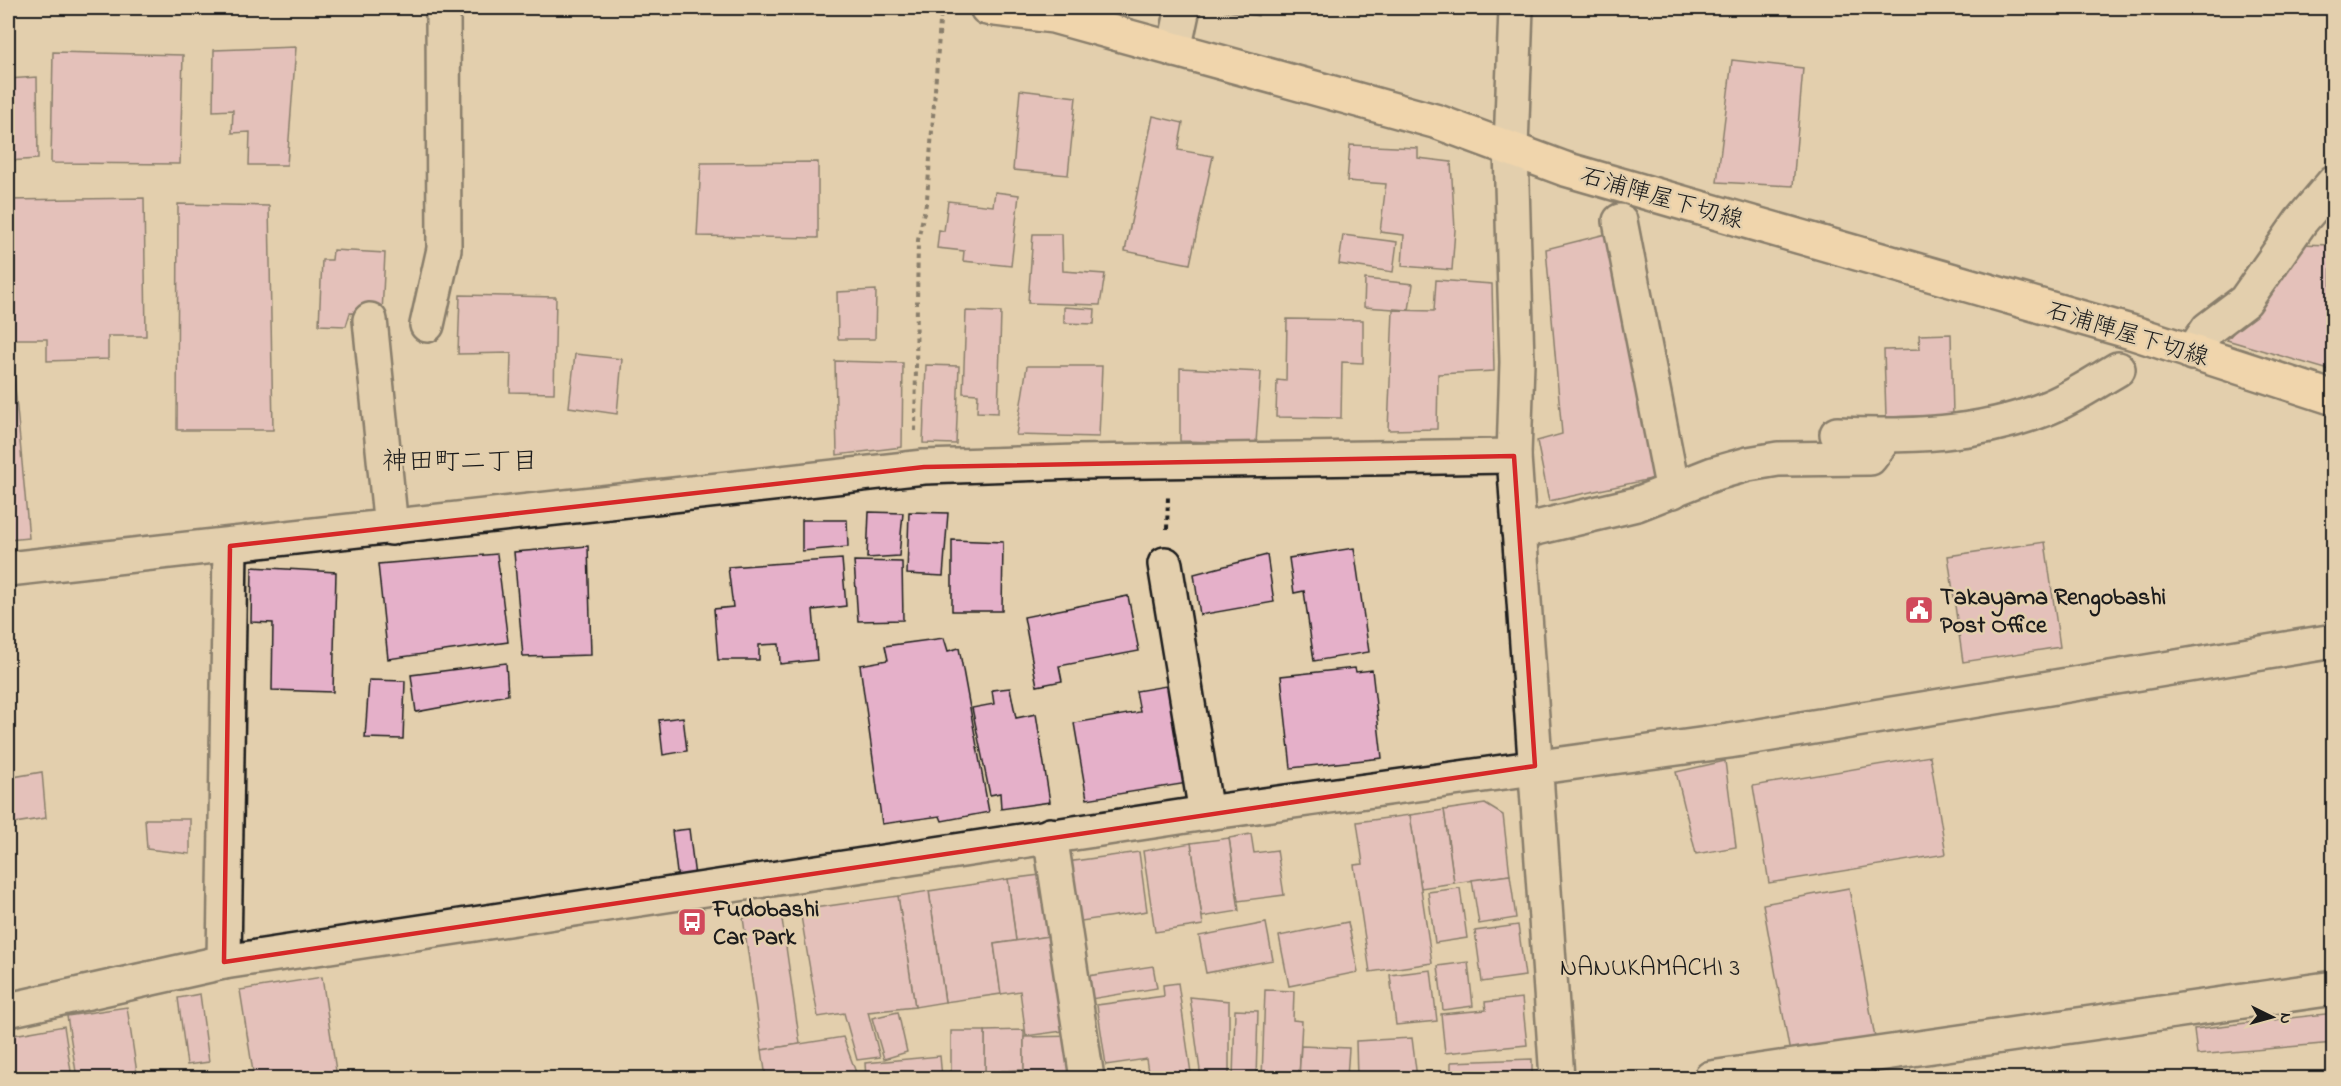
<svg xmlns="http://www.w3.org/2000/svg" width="2341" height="1086" font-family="'Indie Flower','Klee One',sans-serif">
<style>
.building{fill:#e5b0c9;stroke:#1c1c1c;stroke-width:1.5}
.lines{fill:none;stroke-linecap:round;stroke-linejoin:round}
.minor-casing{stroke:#1c1c1c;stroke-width:38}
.major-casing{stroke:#1c1c1c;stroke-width:38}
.path{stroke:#1c1c1c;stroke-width:4;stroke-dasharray:4.5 4.5;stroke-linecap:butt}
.minor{stroke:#e3cfad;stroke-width:33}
.major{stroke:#fedbac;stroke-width:33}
.marked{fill:none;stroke:#d62828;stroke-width:4.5;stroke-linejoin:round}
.labels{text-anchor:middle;stroke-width:5;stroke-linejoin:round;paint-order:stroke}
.street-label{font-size:24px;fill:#1c1c1c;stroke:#e3cfad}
.poi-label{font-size:24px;font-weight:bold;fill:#1c1c1c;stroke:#e3cfad;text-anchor:start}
.neighbourhood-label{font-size:26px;fill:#1c1c1c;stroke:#e3cfad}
</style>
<rect width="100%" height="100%" fill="#e3cfad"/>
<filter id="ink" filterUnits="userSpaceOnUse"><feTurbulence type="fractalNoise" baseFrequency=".0167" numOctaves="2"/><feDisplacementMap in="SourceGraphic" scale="12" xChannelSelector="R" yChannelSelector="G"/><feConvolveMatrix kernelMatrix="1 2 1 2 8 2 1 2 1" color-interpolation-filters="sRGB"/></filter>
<g filter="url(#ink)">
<g class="building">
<path d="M 1209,8 L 1259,8 L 1258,16 Z"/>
<path d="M 296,47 L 287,165 L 249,165 L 250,132 L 232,133 L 233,110 L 213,111 L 214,50 Z"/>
<path d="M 53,52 L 183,55 L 180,164 L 51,163 Z"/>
<path d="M 1732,60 L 1803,68 L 1793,186 L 1717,182 Z"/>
<path d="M 37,77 L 38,159 L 8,161 L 8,79 Z"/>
<path d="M 1020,90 L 1076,97 L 1068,175 L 1013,170 Z"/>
<path d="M 1153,116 L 1183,123 L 1178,150 L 1213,156 L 1190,264 L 1125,251 Z"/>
<path d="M 1350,145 L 1418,148 L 1418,158 L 1451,162 L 1455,230 L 1452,270 L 1402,266 L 1404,235 L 1380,232 L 1386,184 L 1347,181 Z"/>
<path d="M 818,162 L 818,238 L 697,236 L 701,163 Z"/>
<path d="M 995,192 L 1019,195 L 1011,266 L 963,261 L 964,251 L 937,248 L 939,230 L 944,231 L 948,201 L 993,206 Z"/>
<path d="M 144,198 L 146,336 L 108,336 L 108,359 L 47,361 L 47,339 L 10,339 L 8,200 Z"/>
<path d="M 178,204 L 269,206 L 273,430 L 177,430 Z"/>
<path d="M 1610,233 L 1660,477 L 1549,501 L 1537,441 L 1562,434 L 1546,249 Z"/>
<path d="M 1033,234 L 1062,234 L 1063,271 L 1105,274 L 1100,305 L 1028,303 Z"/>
<path d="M 1343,235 L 1397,242 L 1393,272 L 1339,264 Z"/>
<path d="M 2299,244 L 2331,245 L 2329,370 L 2227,340 L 2260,300 Z"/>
<path d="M 333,250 L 385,253 L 382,314 L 350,313 L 346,326 L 319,325 L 322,260 L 332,260 Z"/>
<path d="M 1365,279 L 1413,284 L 1409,310 L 1364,307 Z"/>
<path d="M 1436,280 L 1492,284 L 1494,371 L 1438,374 L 1437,429 L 1388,430 L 1393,310 L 1434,311 Z"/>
<path d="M 876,290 L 875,339 L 838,339 L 837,292 Z"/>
<path d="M 460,295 L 556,297 L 554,393 L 510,392 L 511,353 L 458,354 Z"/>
<path d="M 1064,307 L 1095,309 L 1094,324 L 1064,323 Z"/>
<path d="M 966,311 L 1001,312 L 998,413 L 977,412 L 978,394 L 963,393 Z"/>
<path d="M 1287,319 L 1363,320 L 1363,363 L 1342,362 L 1341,418 L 1276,417 L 1277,380 L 1286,381 Z"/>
<path d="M 1951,334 L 1953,415 L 1886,417 L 1884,350 L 1920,349 L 1919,335 Z"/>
<path d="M 575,354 L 622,359 L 617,414 L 569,407 Z"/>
<path d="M 8,355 L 12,355 L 29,538 L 8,540 Z"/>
<path d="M 835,361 L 903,363 L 902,447 L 837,455 Z"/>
<path d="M 926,365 L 959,366 L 956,444 L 923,443 Z"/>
<path d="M 1027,366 L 1102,366 L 1099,437 L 1016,435 Z"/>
<path d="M 1180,368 L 1261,372 L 1256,443 L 1180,441 Z"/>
<path d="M 869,512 L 903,513 L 899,556 L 867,558 Z"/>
<path d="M 909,512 L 948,513 L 943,576 L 907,574 Z"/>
<path d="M 802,520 L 847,520 L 848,547 L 802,551 Z"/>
<path d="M 952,540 L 1003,542 L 1002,611 L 952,611 Z"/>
<path d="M 2045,542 L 2060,647 L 1963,662 L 1948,556 Z"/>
<path d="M 588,546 L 591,655 L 523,657 L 514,552 Z"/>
<path d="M 1354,548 L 1369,652 L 1314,661 L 1304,591 L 1294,593 L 1289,558 Z"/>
<path d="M 497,554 L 508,642 L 388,659 L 378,564 Z"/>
<path d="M 1267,555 L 1274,602 L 1200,615 L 1194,574 Z"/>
<path d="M 842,559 L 846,606 L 813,610 L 817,660 L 780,664 L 779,644 L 759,645 L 759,660 L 718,660 L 714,609 L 733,607 L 728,567 Z"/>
<path d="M 854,561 L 902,562 L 903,620 L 858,621 Z"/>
<path d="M 252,567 L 336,572 L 333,692 L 272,690 L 273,623 L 251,622 Z"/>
<path d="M 1128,596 L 1139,651 L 1059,666 L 1062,681 L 1037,686 L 1024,617 Z"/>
<path d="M 944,638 L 948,651 L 959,648 L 989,812 L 942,821 L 940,816 L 882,824 L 860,665 L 888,660 L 885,646 Z"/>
<path d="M 506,663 L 508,695 L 416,712 L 411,675 Z"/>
<path d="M 1355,668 L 1356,672 L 1372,670 L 1382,758 L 1291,768 L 1281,676 Z"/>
<path d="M 369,680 L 405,681 L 403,739 L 365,738 Z"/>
<path d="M 1172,685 L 1188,783 L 1087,799 L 1074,723 L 1140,712 L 1136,691 Z"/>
<path d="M 1010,688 L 1016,718 L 1036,714 L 1050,802 L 1001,809 L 1000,793 L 990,795 L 972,708 L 994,704 L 992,690 Z"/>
<path d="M 683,717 L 687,751 L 663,755 L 659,720 Z"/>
<path d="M 1930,756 L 1946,854 L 1769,883 L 1753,786 Z"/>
<path d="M 1725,761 L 1736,847 L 1696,854 L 1676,772 Z"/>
<path d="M 42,772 L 46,818 L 8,824 L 8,778 Z"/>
<path d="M 1485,804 L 1503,815 L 1510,875 L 1454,883 L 1444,810 Z"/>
<path d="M 1444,810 L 1454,883 L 1421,888 L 1410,815 Z"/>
<path d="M 1410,815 L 1432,963 L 1370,972 L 1354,865 L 1363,864 L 1357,822 Z"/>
<path d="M 145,819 L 190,819 L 190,854 L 147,849 Z"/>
<path d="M 689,829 L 695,877 L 678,881 L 672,831 Z"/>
<path d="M 1251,834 L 1254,853 L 1277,850 L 1284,895 L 1238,901 L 1229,838 Z"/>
<path d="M 1229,838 L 1239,911 L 1202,917 L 1191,843 Z"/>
<path d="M 1191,843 L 1203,925 L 1155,932 L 1143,851 Z"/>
<path d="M 1139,852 L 1147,911 L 1075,922 L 1067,862 Z"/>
<path d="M 1048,874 L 1056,935 L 1016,941 L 1008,879 Z"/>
<path d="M 1510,875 L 1516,918 L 1479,924 L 1472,880 Z"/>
<path d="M 1008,879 L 1016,941 L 994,944 L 1001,994 L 945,1002 L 929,891 Z"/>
<path d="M 1460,888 L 1467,938 L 1435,943 L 1428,892 Z"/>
<path d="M 1849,888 L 1875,1038 L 1790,1053 L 1763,904 Z"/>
<path d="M 929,891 L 945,1002 L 915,1007 L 898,896 Z"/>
<path d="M 898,896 L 915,1007 L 868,1012 L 880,1057 L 857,1060 L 844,1013 L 818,1017 L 800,910 Z"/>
<path d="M 781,912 L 800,1044 L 762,1050 L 743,918 Z"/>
<path d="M 1348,922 L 1358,972 L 1289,986 L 1279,936 Z"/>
<path d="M 1266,923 L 1273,960 L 1206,973 L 1199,936 Z"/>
<path d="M 1518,925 L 1525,976 L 1482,982 L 1475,931 Z"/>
<path d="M 1056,935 L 1070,1030 L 1026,1036 L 1020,991 L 1001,994 L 994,944 Z"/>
<path d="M 1468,962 L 1473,1006 L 1443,1010 L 1438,966 Z"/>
<path d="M 1153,966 L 1157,988 L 1091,999 L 1088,976 Z"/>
<path d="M 1431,970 L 1437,1021 L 1396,1025 L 1390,975 Z"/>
<path d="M 322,977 L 336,1071 L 291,1078 L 254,1078 L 240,990 Z"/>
<path d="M 1178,983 L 1191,1073 L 1149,1078 L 1146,1059 L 1106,1065 L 1097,1005 L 1164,996 L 1163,985 Z"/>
<path d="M 1265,990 L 1294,991 L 1293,1020 L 1302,1021 L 1299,1078 L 1262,1078 Z"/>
<path d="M 200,994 L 209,1062 L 187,1065 L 178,998 Z"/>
<path d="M 1190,997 L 1229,1001 L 1229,1078 L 1201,1078 Z"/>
<path d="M 1522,998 L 1527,1045 L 1445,1053 L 1441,1014 L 1486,1010 L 1485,1002 Z"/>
<path d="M 127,1007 L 137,1073 L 116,1076 L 117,1078 L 77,1078 L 67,1016 Z"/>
<path d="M 1235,1010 L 1258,1011 L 1256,1078 L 1233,1078 Z"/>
<path d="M 898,1012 L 907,1052 L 884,1059 L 872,1018 Z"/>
<path d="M 2334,1013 L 2334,1043 L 2197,1055 L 2194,1029 Z"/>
<path d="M 64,1026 L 72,1078 L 8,1078 L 8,1036 Z"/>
<path d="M 1024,1030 L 1024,1070 L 1002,1071 L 1002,1078 L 985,1078 L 985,1031 Z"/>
<rect x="951" y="1031" width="34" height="47"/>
<path d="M 1078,1036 L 1079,1078 L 1002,1078 L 1002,1071 L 1024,1070 L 1024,1037 Z"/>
<path d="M 843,1037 L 858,1078 L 766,1078 L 762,1050 Z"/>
<path d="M 1412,1038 L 1417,1078 L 1357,1078 L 1356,1041 Z"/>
<path d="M 1301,1046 L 1349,1048 L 1347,1078 L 1299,1078 Z"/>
<path d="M 940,1056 L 942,1078 L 866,1078 L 865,1063 Z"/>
<path d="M 1532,1059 L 1532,1078 L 1451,1076 L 1451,1062 Z"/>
<path d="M 318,1074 L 319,1078 L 291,1078 Z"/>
</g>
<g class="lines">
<g class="minor-casing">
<g id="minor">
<path d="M 1516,8 L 1511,148 L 1517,362 L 1514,456 L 1557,1078"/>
<path d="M 1174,50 L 1183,8"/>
<path d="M 1620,221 L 1673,491"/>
<path d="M 370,320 L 391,528"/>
<path d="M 427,325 L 444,249 L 443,8"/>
<path d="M 2192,353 L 2208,329 L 2245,301 L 2301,221 L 2334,182"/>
<path d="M 1837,434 C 1907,437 1979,435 2045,409 C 2071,399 2094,383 2118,369"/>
<path d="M 1519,532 L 1637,504 L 1713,474 L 1748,464 L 1778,459 L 1870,458 L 1886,436"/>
<path d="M 1165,564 L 1206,813"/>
<path d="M 8,569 L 924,467 L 1077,462 L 1514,456"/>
<path d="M 1050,835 L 1087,1078"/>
<path d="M 224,962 L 230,546"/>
<path d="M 8,1010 L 224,962 L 1206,813 L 1729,741 L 2334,641"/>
<path d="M 1711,1078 L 2334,988"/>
</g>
</g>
<g class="major-casing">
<path id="major" d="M 987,8 L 1053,16 L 1438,122 L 1565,169 L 2131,332 L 2334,398"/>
</g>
<g class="path">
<path d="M 915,431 L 918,240 L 927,199 L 941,8"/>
<path d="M 1167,529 L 1168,497"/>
</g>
<use href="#minor" class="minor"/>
<use href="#major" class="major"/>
</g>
</g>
<path d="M0 0H2341V1086H0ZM 1514,456 L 1535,766 L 224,962 L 230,546 L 924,467 Z" fill="#e3cfad" fill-opacity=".55" fill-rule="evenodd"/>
<path class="marked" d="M 1514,456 L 1535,766 L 224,962 L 230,546 L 924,467 Z"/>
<defs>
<g id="civic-square" transform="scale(1.5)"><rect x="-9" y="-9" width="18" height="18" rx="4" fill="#d1495b" stroke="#e3cfad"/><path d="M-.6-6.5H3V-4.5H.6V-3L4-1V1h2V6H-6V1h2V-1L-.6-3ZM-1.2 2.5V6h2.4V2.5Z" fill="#fff"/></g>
<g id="bus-square" transform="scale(1.5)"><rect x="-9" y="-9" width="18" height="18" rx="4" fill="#d1495b" stroke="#e3cfad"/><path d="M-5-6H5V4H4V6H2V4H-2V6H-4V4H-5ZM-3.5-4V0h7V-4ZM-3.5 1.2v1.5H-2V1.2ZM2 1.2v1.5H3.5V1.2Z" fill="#fff"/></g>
</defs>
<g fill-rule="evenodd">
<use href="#civic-square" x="1919" y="610"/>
<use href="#bus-square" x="692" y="922"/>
</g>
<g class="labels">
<g class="street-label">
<text transform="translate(1662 197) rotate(16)" y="8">石浦陣屋下切線</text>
<text transform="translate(2128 333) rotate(17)" y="8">石浦陣屋下切線</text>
</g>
<g class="poi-label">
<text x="1940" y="604">Takayama Rengobashi<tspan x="1940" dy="28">Post Office</tspan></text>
<text x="713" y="916">Fudobashi<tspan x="713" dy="28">Car Park</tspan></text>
</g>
<g class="neighbourhood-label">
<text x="460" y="469">神田町二丁目</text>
<text x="1650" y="975">NANUKAMACHI 3</text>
</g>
</g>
<rect width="2341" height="1086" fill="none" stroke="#e3cfad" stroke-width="30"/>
<rect x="15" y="15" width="2311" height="1056" fill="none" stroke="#1c1c1c" stroke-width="2" filter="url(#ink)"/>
<g transform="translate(2272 1017) rotate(95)" stroke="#e3cfad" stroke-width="4.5" paint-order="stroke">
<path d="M0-4.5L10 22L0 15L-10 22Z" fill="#1c1c1c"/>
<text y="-9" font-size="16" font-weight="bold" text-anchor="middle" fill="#1c1c1c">N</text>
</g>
</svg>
